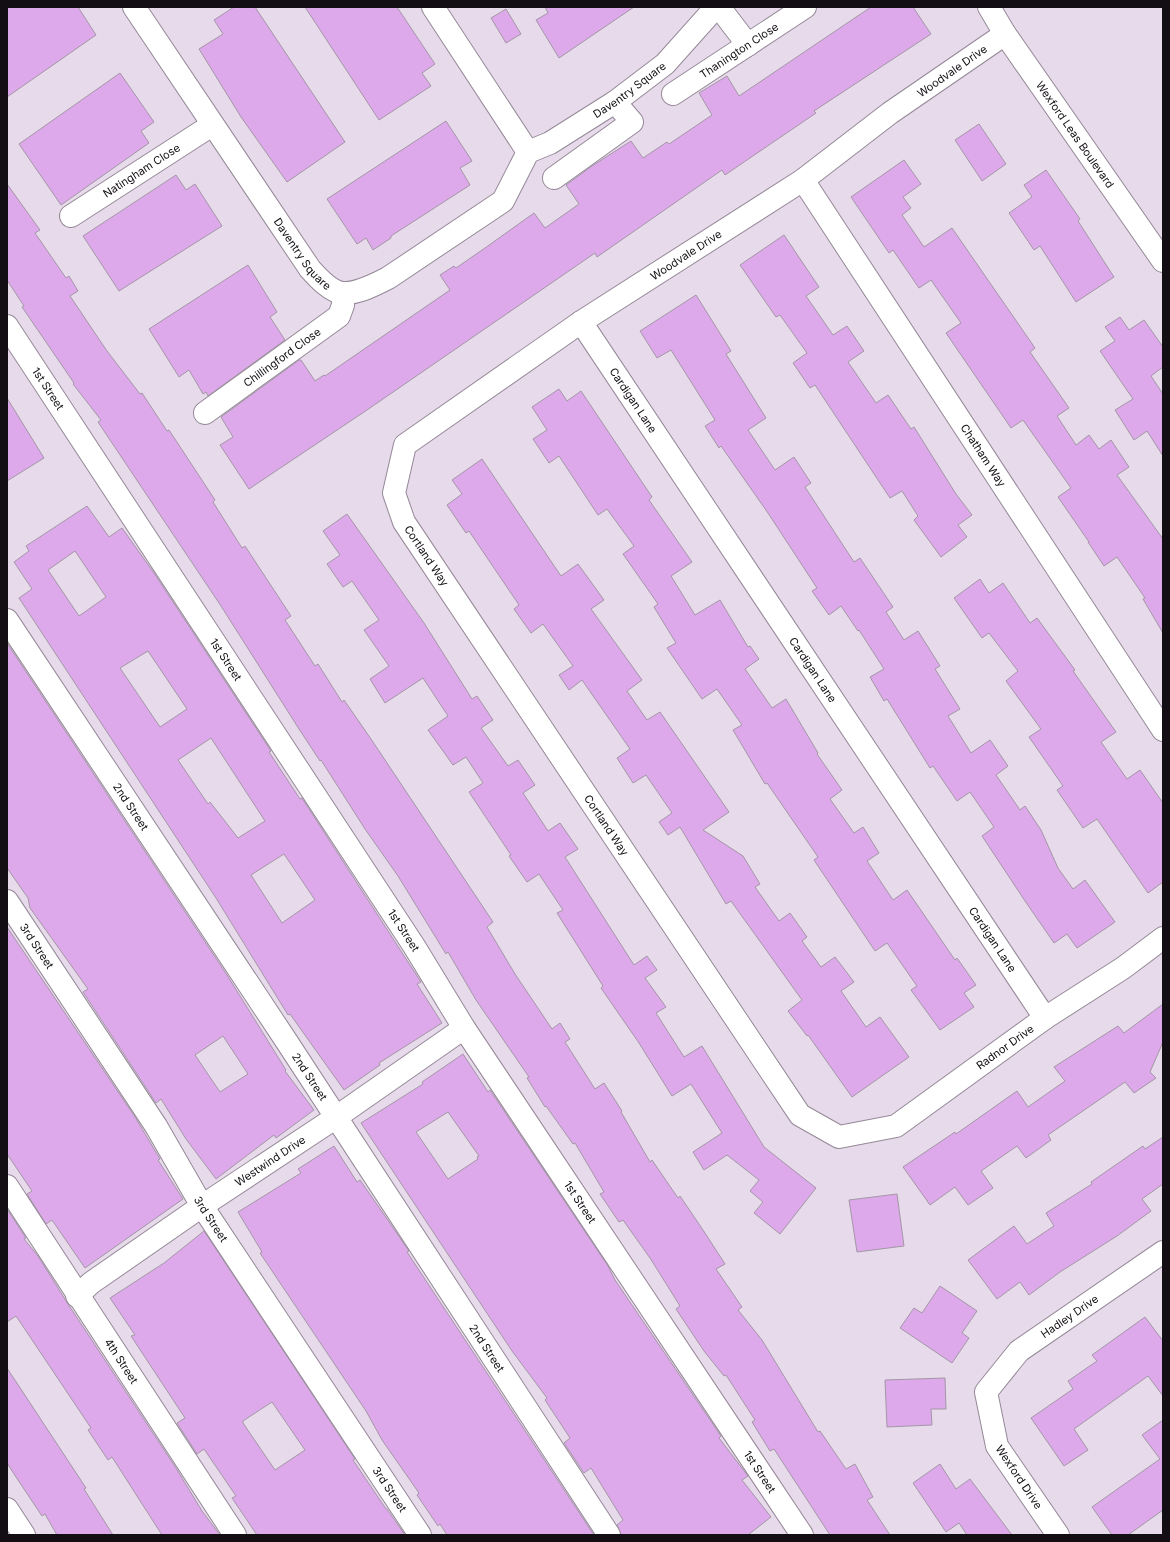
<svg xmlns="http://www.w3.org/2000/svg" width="1170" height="1542" font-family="Inter,sans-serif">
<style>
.building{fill:#dda9eb;stroke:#a397a6;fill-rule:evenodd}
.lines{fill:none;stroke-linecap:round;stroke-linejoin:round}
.minor-casing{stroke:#958998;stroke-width:24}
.minor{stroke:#fff;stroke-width:22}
.labels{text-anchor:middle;stroke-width:3;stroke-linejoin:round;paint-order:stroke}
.street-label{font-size:11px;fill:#120e13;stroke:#fff}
</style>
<rect width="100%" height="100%" fill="#e7daea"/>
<g class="building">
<path d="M 7,7 L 78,7 L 96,35 L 7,97 Z"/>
<path d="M 234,7 L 255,7 L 345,142 L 287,182 L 241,117 L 199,49 L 223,34 L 214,20 Z"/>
<path d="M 305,7 L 397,7 L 435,64 L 422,73 L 431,86 L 379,120 Z"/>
<path d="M 545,7 L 634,7 L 559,58 L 536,20 L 548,13 Z"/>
<path d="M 871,7 L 913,7 L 931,34 L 814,111 L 816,113 L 725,175 L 722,170 L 597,257 L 595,253 L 367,410 L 249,489 L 220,445 L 233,437 L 221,417 L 299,360 L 301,360 L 315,381 L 324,375 L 325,376 L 450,290 L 440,275 L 454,266 L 456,268 L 485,248 L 534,213 L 545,228 L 579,204 L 566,185 L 592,166 L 631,141 L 643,158 L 667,142 L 669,144 L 712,115 L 699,93 L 727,76 L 739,96 Z"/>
<path d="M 506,9 L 521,34 L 506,43 L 491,18 Z"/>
<path d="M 120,73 L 154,122 L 141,131 L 149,143 L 61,205 L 19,144 Z"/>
<path d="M 446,121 L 472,161 L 460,168 L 470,185 L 391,236 L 391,238 L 373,250 L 366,238 L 357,244 L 327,199 Z"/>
<path d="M 979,124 L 1006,164 L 982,181 L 955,140 Z"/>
<path d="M 904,160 L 921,184 L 903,197 L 911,208 L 902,215 L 924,247 L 952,228 L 1035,348 L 1030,352 L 1069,408 L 1057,416 L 1076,445 L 1089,435 L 1099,449 L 1111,440 L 1129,467 L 1117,475 L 1163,539 L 1163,633 L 1143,599 L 1145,598 L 1117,557 L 1104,566 L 1088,542 L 1089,542 L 1058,497 L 1071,488 L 1023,420 L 1011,428 L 946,333 L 961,323 L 931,280 L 919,288 L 893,250 L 889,253 L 851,197 Z"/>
<path d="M 1046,170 L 1080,219 L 1078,221 L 1114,277 L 1076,302 L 1040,246 L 1034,250 L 1009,213 L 1032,197 L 1024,185 Z"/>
<path d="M 176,175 L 186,190 L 195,184 L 222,226 L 119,291 L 83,236 Z"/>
<path d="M 7,184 L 40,230 L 35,233 L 66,278 L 69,276 L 78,291 L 70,296 L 107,351 L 140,394 L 142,393 L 167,431 L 169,430 L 215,500 L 213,502 L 242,548 L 245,546 L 291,616 L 285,620 L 315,666 L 318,664 L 342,702 L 344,700 L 371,739 L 493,922 L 487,927 L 515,974 L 552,1029 L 560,1023 L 570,1039 L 565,1042 L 595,1089 L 604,1083 L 622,1111 L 621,1112 L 650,1162 L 652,1160 L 678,1198 L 680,1196 L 705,1233 L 725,1264 L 716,1269 L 742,1307 L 738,1310 L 762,1340 L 818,1432 L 820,1431 L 846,1469 L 855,1464 L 873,1497 L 867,1500 L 890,1535 L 830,1535 L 774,1449 L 770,1451 L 752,1422 L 755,1420 L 726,1375 L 724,1376 L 704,1351 L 676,1309 L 680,1306 L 650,1258 L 623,1220 L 619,1222 L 600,1194 L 604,1192 L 575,1143 L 573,1144 L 546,1106 L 545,1107 L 527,1078 L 529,1077 L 476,1000 L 448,952 L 446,954 L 398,876 L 365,829 L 321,760 L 320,761 L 299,729 L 221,606 L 98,422 L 101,420 L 73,384 L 74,383 L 22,307 L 24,306 L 7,280 Z"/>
<path d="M 784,235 L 819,287 L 806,296 L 833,335 L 847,326 L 864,351 L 848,362 L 876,403 L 888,395 L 911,429 L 914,427 L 956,494 L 972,515 L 958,525 L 967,537 L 941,557 L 914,520 L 918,516 L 902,491 L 890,498 L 815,385 L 810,388 L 793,363 L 807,353 L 780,315 L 776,317 L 740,265 Z"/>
<path d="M 248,265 L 277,312 L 270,317 L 285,340 L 208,396 L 206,392 L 203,394 L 189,370 L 179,377 L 149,329 Z"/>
<path d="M 696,295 L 731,351 L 726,354 L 766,418 L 748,430 L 775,470 L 794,457 L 811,483 L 805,487 L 854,562 L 860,558 L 893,607 L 886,612 L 904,640 L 918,631 L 940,666 L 935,669 L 960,709 L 948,716 L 971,753 L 990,740 L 1008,766 L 996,775 L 1020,810 L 1025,806 L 1041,830 L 1058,868 L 1073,889 L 1085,880 L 1115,922 L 1077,948 L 1067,934 L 1054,943 L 1025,901 L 982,836 L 994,827 L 970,792 L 957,801 L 933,766 L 930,768 L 887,699 L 884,701 L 870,677 L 884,669 L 859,630 L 858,631 L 841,606 L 829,615 L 812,591 L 817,588 L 768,513 L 721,446 L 719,448 L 705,426 L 715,420 L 671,350 L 657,358 L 640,331 Z"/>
<path d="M 1120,317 L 1129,330 L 1144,320 L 1163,347 L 1163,367 L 1151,376 L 1163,394 L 1163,456 L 1147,431 L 1134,440 L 1115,410 L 1133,399 L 1100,351 L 1115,341 L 1105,327 Z"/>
<path d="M 559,389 L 567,401 L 581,391 L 652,497 L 649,500 L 692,562 L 671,576 L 695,615 L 720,600 L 748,647 L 750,646 L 759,659 L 745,669 L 772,708 L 786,699 L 818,753 L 817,754 L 842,790 L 830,799 L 854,833 L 863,827 L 879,853 L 867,861 L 893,900 L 907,890 L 955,960 L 957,958 L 976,985 L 964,993 L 974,1007 L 940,1030 L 911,990 L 917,986 L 887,943 L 875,951 L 814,860 L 818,857 L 767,783 L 765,784 L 733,730 L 742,725 L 717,689 L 702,699 L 667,648 L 676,643 L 654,607 L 658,604 L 623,554 L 634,546 L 607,509 L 598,515 L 559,456 L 549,463 L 533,439 L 547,430 L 532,407 Z"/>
<path d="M 7,398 L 44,458 L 7,481 Z"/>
<path d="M 482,459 L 561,576 L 578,564 L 604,600 L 591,609 L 642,680 L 627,691 L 647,720 L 660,712 L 729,812 L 703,830 L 743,856 L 760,884 L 755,887 L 779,921 L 790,913 L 807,937 L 802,941 L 821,967 L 835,957 L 854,982 L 841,991 L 866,1027 L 880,1017 L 909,1057 L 852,1097 L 808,1035 L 807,1036 L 788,1011 L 802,1000 L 731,901 L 726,904 L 680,827 L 668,835 L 659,822 L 672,813 L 670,810 L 646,775 L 633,783 L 617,758 L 630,749 L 582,680 L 569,690 L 559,675 L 573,666 L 543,624 L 531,633 L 514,609 L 519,605 L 469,531 L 466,533 L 447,505 L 462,494 L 452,480 Z"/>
<path d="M 87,506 L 109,537 L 122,528 L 154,573 L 271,751 L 269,752 L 300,799 L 302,798 L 421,982 L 417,984 L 442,1023 L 379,1063 L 380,1065 L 344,1090 L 290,1014 L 288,1015 L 216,898 L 19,598 L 32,589 L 14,562 L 29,551 L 26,546 ZM 75,551 L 106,597 L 79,616 L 48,570 ZM 148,651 L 187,709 L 160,727 L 120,668 ZM 211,738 L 265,821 L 238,838 L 210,802 L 208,804 L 178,760 ZM 284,854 L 315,900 L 282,923 L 251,875 Z"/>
<path d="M 347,514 L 424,623 L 472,699 L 477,696 L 493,720 L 481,728 L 508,766 L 518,760 L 535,785 L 523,793 L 548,831 L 560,823 L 578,849 L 565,857 L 634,965 L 647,956 L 657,970 L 645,978 L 666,1007 L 656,1013 L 684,1057 L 702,1046 L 764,1147 L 816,1188 L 780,1234 L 754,1213 L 763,1202 L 750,1191 L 759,1180 L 727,1155 L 704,1170 L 693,1152 L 722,1133 L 691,1084 L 672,1096 L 639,1043 L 601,988 L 603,986 L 557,913 L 563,910 L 539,874 L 527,882 L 509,856 L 511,855 L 469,792 L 483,783 L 466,757 L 453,765 L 428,730 L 448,716 L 423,678 L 385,703 L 370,679 L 389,666 L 364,630 L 379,620 L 352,581 L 343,587 L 327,564 L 340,555 L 323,531 Z"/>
<path d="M 980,579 L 989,593 L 1003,583 L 1030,623 L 1037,618 L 1075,670 L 1073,671 L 1116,732 L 1101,742 L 1127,779 L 1140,770 L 1163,803 L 1163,882 L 1148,893 L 1097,819 L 1083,828 L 1057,790 L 1063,786 L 1029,737 L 1041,729 L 1006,681 L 1018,671 L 989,633 L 982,638 L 954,598 Z"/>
<path d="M 7,643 L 227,975 L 286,1070 L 285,1071 L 314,1110 L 276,1138 L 274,1135 L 216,1179 L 186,1139 L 161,1099 L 156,1103 L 83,992 L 88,989 L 30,908 L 28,898 L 7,868 ZM 223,1036 L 248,1074 L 220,1092 L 195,1055 Z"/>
<path d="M 7,927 L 135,1117 L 160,1159 L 158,1160 L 183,1199 L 85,1268 L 52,1220 L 46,1224 L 27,1194 L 32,1191 L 7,1154 Z"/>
<path d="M 1163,1004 L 1163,1042 L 1150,1072 L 1156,1078 L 1134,1093 L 1125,1082 L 1048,1135 L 1051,1140 L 1026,1158 L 1017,1146 L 981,1171 L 993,1188 L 968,1205 L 955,1187 L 930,1205 L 903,1167 L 955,1132 L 956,1134 L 1017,1091 L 1028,1107 L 1065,1081 L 1054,1067 L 1118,1026 L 1124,1033 Z"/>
<path d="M 463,1054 L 488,1092 L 490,1090 L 608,1266 L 615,1280 L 721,1436 L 719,1438 L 748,1476 L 742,1480 L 771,1517 L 748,1535 L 621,1535 L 617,1525 L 623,1520 L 591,1468 L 584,1473 L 564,1443 L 570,1438 L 545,1400 L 547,1398 L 512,1351 L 361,1123 L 423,1084 L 422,1082 ZM 448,1112 L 479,1156 L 477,1157 L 478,1159 L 448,1179 L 416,1132 Z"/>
<path d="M 1163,1137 L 1163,1184 L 1142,1199 L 1151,1211 L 1117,1236 L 1060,1272 L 1029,1295 L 1020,1282 L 997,1299 L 968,1260 L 1014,1226 L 1027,1244 L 1054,1226 L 1046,1213 L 1092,1184 L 1091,1182 L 1143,1146 L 1145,1149 Z"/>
<path d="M 334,1146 L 357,1182 L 360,1180 L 385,1216 L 409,1251 L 407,1252 L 594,1535 L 447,1535 L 440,1524 L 438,1526 L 417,1495 L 419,1493 L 382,1440 L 366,1411 L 260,1253 L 262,1252 L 238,1212 L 301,1173 L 298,1169 Z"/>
<path d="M 897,1194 L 904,1246 L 857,1252 L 849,1200 Z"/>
<path d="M 7,1209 L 26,1238 L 24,1239 L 38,1256 L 68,1304 L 176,1468 L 202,1511 L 220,1535 L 162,1535 L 112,1457 L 108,1460 L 88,1430 L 91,1428 L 16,1316 L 7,1322 Z"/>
<path d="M 204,1231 L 355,1459 L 353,1460 L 386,1509 L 387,1509 L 405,1535 L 257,1535 L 232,1498 L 236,1496 L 204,1449 L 197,1454 L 177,1423 L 185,1418 L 131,1336 L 135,1335 L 110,1298 L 164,1263 ZM 272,1402 L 305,1450 L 275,1470 L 243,1423 L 243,1421 Z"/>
<path d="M 940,1286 L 977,1311 L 962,1333 L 969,1338 L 952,1363 L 900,1328 L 914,1308 L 922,1313 Z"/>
<path d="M 1145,1317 L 1163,1341 L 1163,1396 L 1148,1376 L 1074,1429 L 1088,1450 L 1064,1466 L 1031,1418 L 1073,1389 L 1068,1381 L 1097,1361 L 1092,1355 Z"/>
<path d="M 7,1368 L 86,1488 L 84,1489 L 113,1535 L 57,1535 L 45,1514 L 42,1516 L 16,1477 L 7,1463 Z"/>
<path d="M 945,1378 L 946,1409 L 931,1409 L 932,1425 L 887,1427 L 885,1380 Z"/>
<path d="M 1163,1420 L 1163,1510 L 1128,1535 L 1112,1535 L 1092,1507 L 1160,1459 L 1142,1435 Z"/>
<path d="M 940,1464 L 956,1489 L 970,1479 L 1012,1535 L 967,1535 L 959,1523 L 946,1532 L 913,1483 Z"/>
</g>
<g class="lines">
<g class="minor-casing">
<g id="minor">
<path id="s1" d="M 134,7 L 310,269 C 318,278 331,292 343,293 C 358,294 376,284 388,278 L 503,201 L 528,152 L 550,143 L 615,102 L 665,64 L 716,7"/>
<path d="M 433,7 L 528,152"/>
<path d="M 719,7 L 748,45"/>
<path id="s2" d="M 989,7 L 1005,34 L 1163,261"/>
<path id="s3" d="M 1005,34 L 890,113 L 803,180 L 581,322 L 405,445 L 394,493 L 404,522 L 800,1115 L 839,1137 L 896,1126 L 1045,1018 L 1123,968 L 1163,938"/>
<path id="s4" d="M 673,94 L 805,7"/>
<path d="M 554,178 L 632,122 L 615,102"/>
<path id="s5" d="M 803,180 L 1163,730"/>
<path id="s6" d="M 71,216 L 212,125"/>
<path id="s7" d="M 581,322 L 1045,1018"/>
<path id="s8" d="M 7,326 L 414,946 L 464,1028 L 802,1535"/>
<path id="s9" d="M 205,413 L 339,316 L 343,305 L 343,293"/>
<path id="s10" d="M 7,620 L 287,1042 L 609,1535"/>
<path id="s11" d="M 7,901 L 156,1126 L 202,1206 L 420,1535"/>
<path id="s12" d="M 7,1186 L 235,1535"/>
<path id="s13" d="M 77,1296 L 91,1283 L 202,1206 L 335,1118 L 464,1028"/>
<path d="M 7,1509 L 24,1535"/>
<path id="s14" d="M 1058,1535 L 997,1446 L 986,1392 L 1019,1351 L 1163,1252"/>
</g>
</g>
<use href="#minor" class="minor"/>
</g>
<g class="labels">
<g class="street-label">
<text dy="4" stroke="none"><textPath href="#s4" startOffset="79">Thanington Close</textPath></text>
<text transform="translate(952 71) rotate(-35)" y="4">Woodvale Drive</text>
<text dy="4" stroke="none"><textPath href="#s1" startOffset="718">Daventry Square</textPath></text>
<text dy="4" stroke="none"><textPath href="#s2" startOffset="154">Wexford Leas Boulevard</textPath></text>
<text dy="4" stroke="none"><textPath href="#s6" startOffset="84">Natingham Close</textPath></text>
<text dy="4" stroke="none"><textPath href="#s1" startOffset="299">Daventry Square</textPath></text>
<text transform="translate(686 255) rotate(-33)" y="4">Woodvale Drive</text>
<text dy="4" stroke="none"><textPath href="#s9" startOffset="95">Chillingford Close</textPath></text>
<text dy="4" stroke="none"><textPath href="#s8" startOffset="75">1st Street</textPath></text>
<text dy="4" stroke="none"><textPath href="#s7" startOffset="94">Cardigan Lane</textPath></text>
<text dy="4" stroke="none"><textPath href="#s5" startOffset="329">Chatham Way</textPath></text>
<text dy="4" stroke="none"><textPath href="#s3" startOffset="848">Cortland Way</textPath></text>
<text dy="4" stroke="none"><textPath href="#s8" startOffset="399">1st Street</textPath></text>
<text dy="4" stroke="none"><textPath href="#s7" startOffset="418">Cardigan Lane</textPath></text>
<text dy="4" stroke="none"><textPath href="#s10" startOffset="224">2nd Street</textPath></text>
<text dy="4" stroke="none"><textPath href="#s3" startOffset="1172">Cortland Way</textPath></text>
<text dy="4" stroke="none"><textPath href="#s8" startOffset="723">1st Street</textPath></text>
<text dy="4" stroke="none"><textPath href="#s7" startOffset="742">Cardigan Lane</textPath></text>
<text dy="4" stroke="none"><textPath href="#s11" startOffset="54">3rd Street</textPath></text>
<text dy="4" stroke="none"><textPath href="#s3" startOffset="1758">Radnor Drive</textPath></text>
<text dy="4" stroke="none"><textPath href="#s10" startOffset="548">2nd Street</textPath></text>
<text dy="4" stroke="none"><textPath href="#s13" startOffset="236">Westwind Drive</textPath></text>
<text dy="4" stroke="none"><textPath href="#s8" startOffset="1047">1st Street</textPath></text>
<text dy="4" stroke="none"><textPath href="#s11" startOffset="378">3rd Street</textPath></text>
<text dy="4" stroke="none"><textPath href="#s14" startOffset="277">Hadley Drive</textPath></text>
<text dy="4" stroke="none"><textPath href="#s10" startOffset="872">2nd Street</textPath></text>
<text dy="4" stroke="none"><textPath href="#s12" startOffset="209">4th Street</textPath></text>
<text dy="4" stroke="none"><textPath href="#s8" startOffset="1371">1st Street</textPath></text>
<text transform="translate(1019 1477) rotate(56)" y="4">Wexford Drive</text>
<text dy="4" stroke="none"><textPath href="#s11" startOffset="702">3rd Street</textPath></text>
</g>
</g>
<rect width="1170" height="1542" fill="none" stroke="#120e13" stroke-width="16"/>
</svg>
